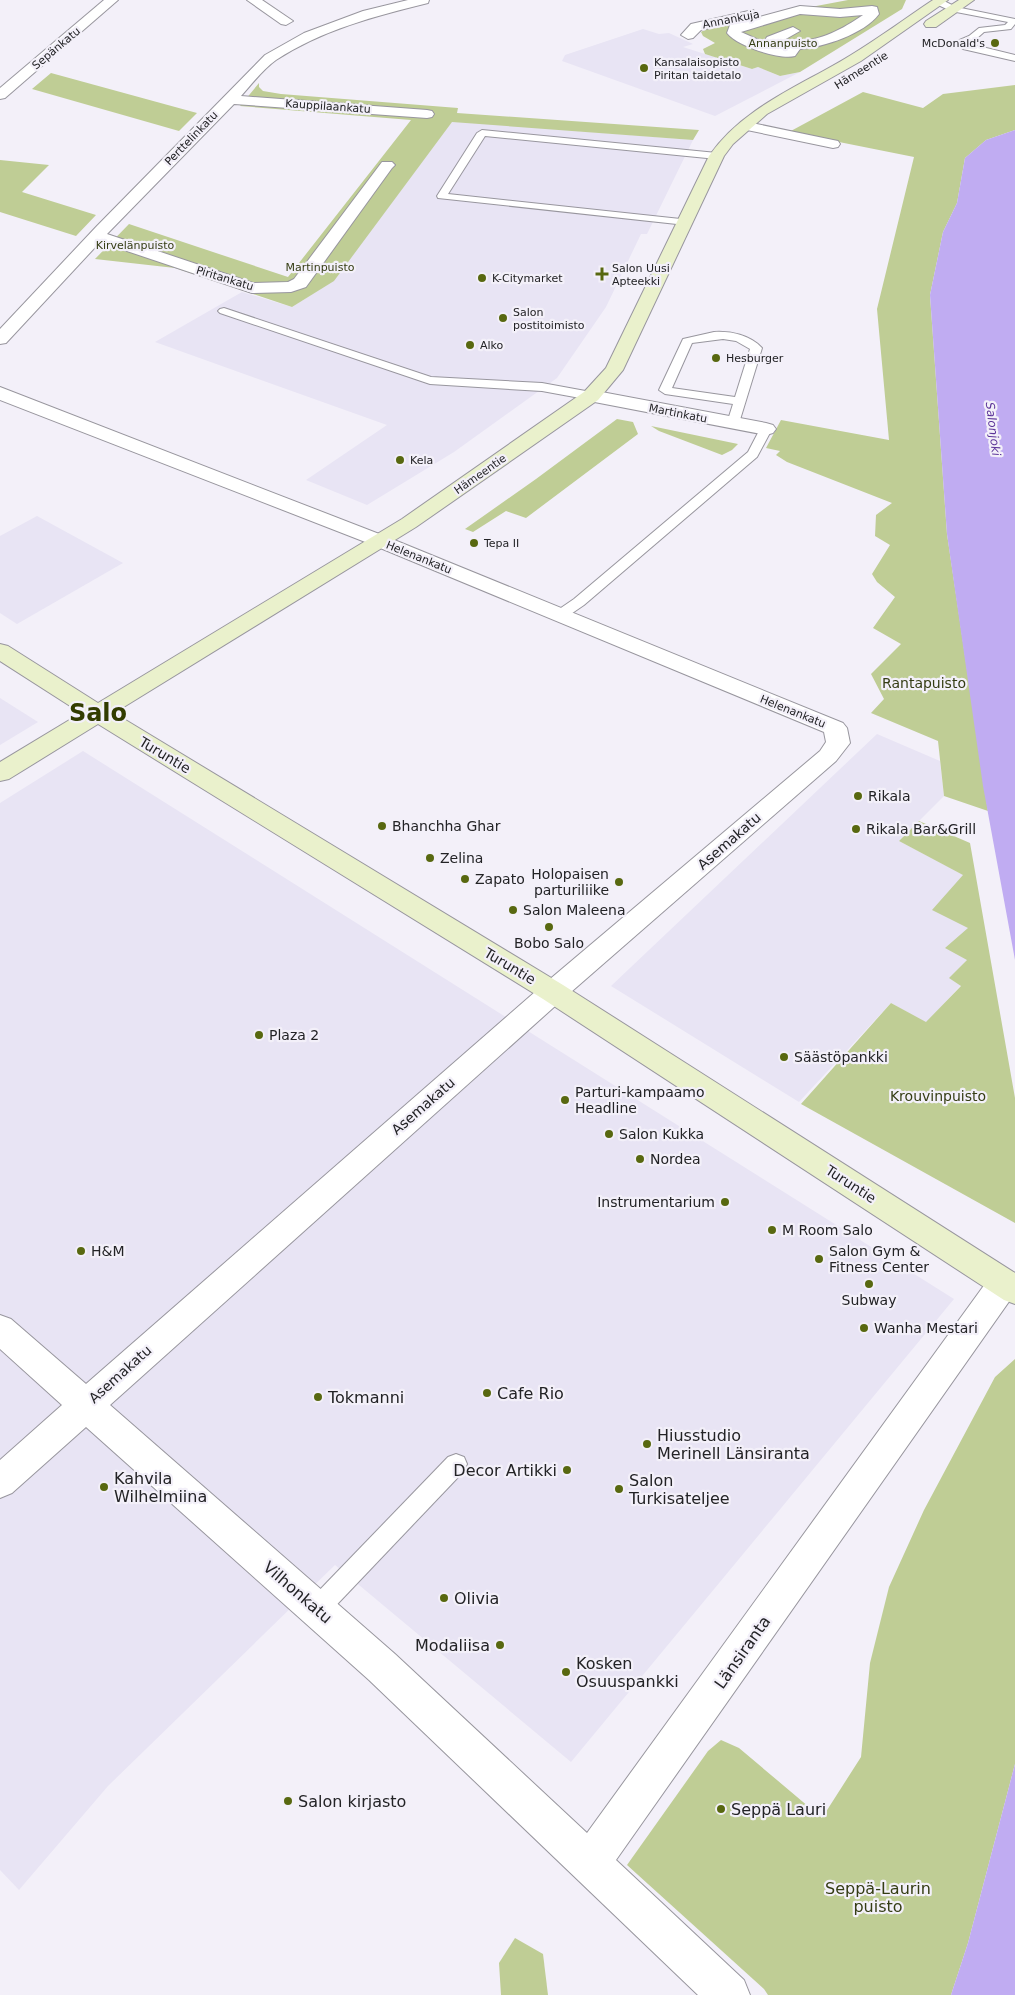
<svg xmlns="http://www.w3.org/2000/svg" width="1015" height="1995" font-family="'DejaVu Sans',sans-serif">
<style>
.built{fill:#e8e4f4}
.green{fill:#bfcd95}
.water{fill:#c0acf2}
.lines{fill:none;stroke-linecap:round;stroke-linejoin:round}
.lane-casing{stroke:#98969e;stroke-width:2}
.street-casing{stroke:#98969e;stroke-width:2}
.secondary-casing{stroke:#98969e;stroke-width:2}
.lane{fill:#fff;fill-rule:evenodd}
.street{fill:#fff;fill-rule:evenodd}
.secondary{fill:#eaf1cc;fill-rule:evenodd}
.poi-dot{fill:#586810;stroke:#f3f0f9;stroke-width:2}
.labels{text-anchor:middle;stroke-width:4.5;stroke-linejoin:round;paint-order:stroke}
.far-street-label{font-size:11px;fill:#232326;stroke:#f3f0f9}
.far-park-label{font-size:11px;fill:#353d14;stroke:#f3f0f9}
.far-poi-label{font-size:11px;fill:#232326;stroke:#f3f0f9;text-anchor:start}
.far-water-label{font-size:12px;font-style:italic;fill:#5c3599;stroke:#f3f0f9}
.park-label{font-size:14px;fill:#353d14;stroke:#f3f0f9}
.street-label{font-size:14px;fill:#232326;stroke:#f3f0f9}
.poi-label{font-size:14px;fill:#232326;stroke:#f3f0f9;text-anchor:start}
.near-poi-label{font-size:16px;fill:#232326;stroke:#f3f0f9;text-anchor:start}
.near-street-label{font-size:16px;fill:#232326;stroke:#f3f0f9}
.near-park-label{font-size:16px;fill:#353d14;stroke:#f3f0f9}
.town-label{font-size:24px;font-weight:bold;fill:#323c00;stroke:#f3f0f9}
</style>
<rect width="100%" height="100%" fill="#f3f0f9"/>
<g class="built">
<path d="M 643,29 L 659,34 L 669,33 L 693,44 L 683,47 L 752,69 L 758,67 L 780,76 L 800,72 L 715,116 L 562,61 L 565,55 Z"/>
<path d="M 452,121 L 693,140 L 647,234 L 641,234 L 606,307 L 557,378 L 454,452 L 367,505 L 306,480 L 387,425 L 155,342 L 242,292 L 292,307 L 333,281 Z"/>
<path d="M 37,516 L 123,563 L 17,624 L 0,613 L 0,536 Z"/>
<path d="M 0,698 L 38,722 L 0,745 Z"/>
<path d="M 877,734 L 940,761 L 944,796 L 899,841 L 964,875 L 968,928 L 967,960 L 950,978 L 961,985 L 926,1023 L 891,1003 L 799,1102 L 611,986 Z"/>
<path d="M 83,751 L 954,1299 L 571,1762 L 335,1565 L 108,1786 L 19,1890 L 0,1870 L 0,803 Z"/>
</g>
<g class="green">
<path d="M 848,0 L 906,0 L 902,9 L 800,72 L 780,76 L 758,67 L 752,69 L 705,54 L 703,49 L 715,43 L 703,36 L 701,32 L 710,26 Z"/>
<path d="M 51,73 L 197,113 L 179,131 L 32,89 Z"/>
<path d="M 259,83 L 259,87 L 263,91 L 281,94 L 458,108 L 457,113 L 699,130 L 693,140 L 452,122 L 334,281 L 292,307 L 175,268 L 95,259 L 129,224 L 288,277 L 411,120 L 240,106 Z"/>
<path d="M 1015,85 L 1015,130 L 986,140 L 965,158 L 957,203 L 943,232 L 930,295 L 947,534 L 988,811 L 944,796 L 938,741 L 871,713 L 884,699 L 871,674 L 901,644 L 873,628 L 895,597 L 877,582 L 872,574 L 890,545 L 875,536 L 876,515 L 892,503 L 787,462 L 776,455 L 780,451 L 766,448 L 781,420 L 889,440 L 877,309 L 914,157 L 789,132 L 863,92 L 923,108 L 943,94 Z"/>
<path d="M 0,160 L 49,165 L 22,192 L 96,215 L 76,236 L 0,212 Z"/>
<path d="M 617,419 L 633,422 L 638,434 L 526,518 L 506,511 L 473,532 L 465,529 L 536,479 Z"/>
<path d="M 651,426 L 738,444 L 732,450 L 722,455 L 659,431 Z"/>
<path d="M 919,821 L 970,843 L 1015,1098 L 1015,1223 L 801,1104 L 891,1003 L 926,1022 L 961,986 L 949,978 L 967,960 L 945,948 L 968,928 L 932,910 L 963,875 L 899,841 Z"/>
<path d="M 1015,1359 L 1015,1764 L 968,1943 L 951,1995 L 768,1995 L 764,1989 L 627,1865 L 708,1751 L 721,1740 L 739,1748 L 822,1818 L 861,1757 L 870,1663 L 889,1587 L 924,1510 L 995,1377 Z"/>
<path d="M 515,1938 L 543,1954 L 548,1995 L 501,1995 L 499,1963 Z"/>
</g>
<g class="water">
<path d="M 1015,130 L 1015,960 L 983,786 L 947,534 L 930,295 L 943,232 L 957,203 L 965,158 L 986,140 Z"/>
<path d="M 1015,1764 L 1015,1995 L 951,1995 L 968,1943 Z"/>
</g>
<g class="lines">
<g class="lane-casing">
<g id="lane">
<path d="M 936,0 L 942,0 L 956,7 L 1015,19 L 1015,24 L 1011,29 L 984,32 L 975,40 L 966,43 L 1015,55 L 1015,61 L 963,49 L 955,42 L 969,36 L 979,28 L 1005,25 L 1008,22 L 951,11 L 936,4 Z"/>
<path d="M 482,130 L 717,153 L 722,156 L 717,159 L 485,136 L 448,194 L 690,220 L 691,222 L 686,225 L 438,198 L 437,196 L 477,133 Z"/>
<path d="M 224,308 L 431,377 L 542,383 L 591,392 L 597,396 L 591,400 L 542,391 L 430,384 L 220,313 L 218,311 L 220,309 Z"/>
<path d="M 714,332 C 731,331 750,335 762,348 L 739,423 L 733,427 L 727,423 L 733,404 L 665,394 L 659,390 L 683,339 ZM 723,339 L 736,341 L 750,349 L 735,397 L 672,388 L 692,343 Z"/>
<path d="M 766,425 L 772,429 L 757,457 L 584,605 L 565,618 L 555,618 L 553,615 L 555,612 L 574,599 L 748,452 L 760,429 Z"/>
<path d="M 456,1454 L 464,1457 L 467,1464 L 464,1471 L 325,1617 L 317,1620 L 309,1617 L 305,1609 L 309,1601 L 448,1457 Z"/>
</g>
</g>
<g class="street-casing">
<g id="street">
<path d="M 104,0 L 118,0 L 5,98 L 0,99 L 0,88 Z"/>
<path d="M 247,0 L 262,0 L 293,21 L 286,25 L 281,24 Z"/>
<path d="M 408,0 L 429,0 L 428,3 C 375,16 322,30 276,60 C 263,69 252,84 241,96 L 427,110 L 432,111 L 434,114 L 432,117 L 427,118 L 234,104 L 107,234 L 253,283 L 288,282 L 294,279 L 382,162 L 392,162 L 395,165 L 392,168 L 306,287 L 291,292 L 252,293 L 100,242 L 6,343 L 0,344 L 0,329 L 96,227 L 265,55 L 304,33 L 363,11 Z"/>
<path d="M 800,6 L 840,9 L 872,6 L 877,7 L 879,14 C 864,34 824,47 800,49 L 795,56 C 779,60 737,46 727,33 L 730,25 ZM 800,14 L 840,17 L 863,15 C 840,31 813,45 784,40 L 800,31 L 793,27 L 767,37 L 765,40 L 767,43 L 786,49 L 770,45 L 741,32 Z"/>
<path d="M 753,10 L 759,14 L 758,17 L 701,30 L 693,38 L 688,39 L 681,35 L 691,24 Z"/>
<path d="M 747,122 L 833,140 L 838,141 L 840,144 L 838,147 L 833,148 L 742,129 L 740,126 L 742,123 Z"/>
<path d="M 0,387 L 387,537 L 843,723 L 847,728 L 850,743 L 836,761 L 563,999 L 110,1405 L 395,1654 L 587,1833 L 993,1273 L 1004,1269 L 1015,1273 L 1015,1293 L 616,1860 L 744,1980 L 750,1995 L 698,1995 L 369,1680 L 86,1427 L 12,1493 L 0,1498 L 0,1460 L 62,1405 L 0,1349 L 0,1315 L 11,1319 L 86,1384 L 543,985 L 820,751 L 826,742 L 824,732 L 373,545 L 0,400 Z"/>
<path d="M 591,390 L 766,423 L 773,425 L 776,429 L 773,433 L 766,435 L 584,400 L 582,396 L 584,392 Z"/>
</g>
</g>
<g class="secondary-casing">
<g id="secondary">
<path d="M 933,0 L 948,0 L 861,61 L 767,114 L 733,144 L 724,156 L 623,370 L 598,400 L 416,527 L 114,713 L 563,985 L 1015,1273 L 1015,1304 L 1004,1300 L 543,999 L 98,724 L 9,779 L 0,781 L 0,762 L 81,713 L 0,661 L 0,644 L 8,646 L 98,703 L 402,519 L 584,392 L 606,368 L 709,156 C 744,106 801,86 851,55 C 879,38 906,18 933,0 Z"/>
<path d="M 959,0 L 974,0 L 936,27 L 926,27 L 924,24 L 926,21 Z"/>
</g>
</g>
<use href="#lane" class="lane"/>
<use href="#street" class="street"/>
<use href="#secondary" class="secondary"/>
</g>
<g class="poi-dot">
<circle cx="995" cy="43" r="5"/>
<circle cx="644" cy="68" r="5"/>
<path d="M599.5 266.5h5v5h5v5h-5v5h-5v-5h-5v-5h5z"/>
<circle cx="482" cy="278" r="5"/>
<circle cx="503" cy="318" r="5"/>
<circle cx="470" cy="345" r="5"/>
<circle cx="716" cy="358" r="5"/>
<circle cx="400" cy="460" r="5"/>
<circle cx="474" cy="543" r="5"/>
<circle cx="858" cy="796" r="5"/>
<circle cx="382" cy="826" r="5"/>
<circle cx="856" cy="829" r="5"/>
<circle cx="430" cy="858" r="5"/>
<circle cx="465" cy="879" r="5"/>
<circle cx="619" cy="882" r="5"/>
<circle cx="513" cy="910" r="5"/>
<circle cx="549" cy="927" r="5"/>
<circle cx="259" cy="1035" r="5"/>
<circle cx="784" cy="1057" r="5"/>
<circle cx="565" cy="1100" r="5"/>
<circle cx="609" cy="1134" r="5"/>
<circle cx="640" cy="1159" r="5"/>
<circle cx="725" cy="1202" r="5"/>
<circle cx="772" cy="1230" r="5"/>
<circle cx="81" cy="1251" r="5"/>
<circle cx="819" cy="1259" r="5"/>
<circle cx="869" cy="1284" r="5"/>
<circle cx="864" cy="1328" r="5"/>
<circle cx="487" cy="1393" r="5"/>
<circle cx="318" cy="1397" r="5"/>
<circle cx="647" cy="1444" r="5"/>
<circle cx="567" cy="1470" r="5"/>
<circle cx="104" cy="1487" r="5"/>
<circle cx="619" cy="1489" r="5"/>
<circle cx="444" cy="1598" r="5"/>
<circle cx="500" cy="1645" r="5"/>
<circle cx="566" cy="1672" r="5"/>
<circle cx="288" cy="1801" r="5"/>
<circle cx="721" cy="1809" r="5"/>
</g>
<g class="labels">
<g class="far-street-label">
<text transform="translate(731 19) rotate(-11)" y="4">Annankuja</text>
<text transform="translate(56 48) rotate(-40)" y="4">Sepänkatu</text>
<text transform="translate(861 70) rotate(-32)" y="4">Hämeentie</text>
<text transform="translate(328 106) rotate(4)" y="4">Kauppilaankatu</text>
<text transform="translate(191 138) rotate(-46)" y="4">Perttelinkatu</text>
<text transform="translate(225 278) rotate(17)" y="4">Piritankatu</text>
<text transform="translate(678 413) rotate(11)" y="4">Martinkatu</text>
<text transform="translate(480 474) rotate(-35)" y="4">Hämeentie</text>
<text transform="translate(419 557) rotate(22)" y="4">Helenankatu</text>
<text transform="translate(793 711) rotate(22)" y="4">Helenankatu</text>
</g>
<g class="far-park-label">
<text x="783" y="47">Annanpuisto</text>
<text x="135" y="249">Kirvelänpuisto</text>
<text x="320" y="271">Martinpuisto</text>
</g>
<g class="far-poi-label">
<text x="985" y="47" text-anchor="end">McDonald's</text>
<text x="654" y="66">Kansalaisopisto<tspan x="654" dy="13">Piritan taidetalo</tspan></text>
<text x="612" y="272">Salon Uusi<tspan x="612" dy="13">Apteekki</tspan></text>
<text x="492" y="282">K-Citymarket</text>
<text x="513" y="316">Salon<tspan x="513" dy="13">postitoimisto</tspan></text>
<text x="480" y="349">Alko</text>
<text x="726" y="362">Hesburger</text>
<text x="410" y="464">Kela</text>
<text x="484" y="547">Tepa II</text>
</g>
<g class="far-water-label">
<text transform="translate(993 429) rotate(83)" y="4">Salonjoki</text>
</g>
<g class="park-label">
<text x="924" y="688">Rantapuisto</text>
<text x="938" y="1101">Krouvinpuisto</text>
</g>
<g class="street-label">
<text transform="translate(165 755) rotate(31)" y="5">Turuntie</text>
<text transform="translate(729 841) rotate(-41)" y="5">Asemakatu</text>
<text transform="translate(510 966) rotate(31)" y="5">Turuntie</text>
<text transform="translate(423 1106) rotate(-41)" y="5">Asemakatu</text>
<text transform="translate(851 1184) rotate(33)" y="5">Turuntie</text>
<text transform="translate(120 1374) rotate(-42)" y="5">Asemakatu</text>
</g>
<g class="poi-label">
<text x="868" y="801">Rikala</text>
<text x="392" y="831">Bhanchha Ghar</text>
<text x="866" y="834">Rikala Bar&amp;Grill</text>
<text x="440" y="863">Zelina</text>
<text x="609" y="879" text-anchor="end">Holopaisen<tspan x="609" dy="16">parturiliike</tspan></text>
<text x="475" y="884">Zapato</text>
<text x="523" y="915">Salon Maleena</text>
<text x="549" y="948" text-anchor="middle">Bobo Salo</text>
<text x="269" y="1040">Plaza 2</text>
<text x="794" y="1062">Säästöpankki</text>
<text x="575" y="1097">Parturi-kampaamo<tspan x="575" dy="16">Headline</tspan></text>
<text x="619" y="1139">Salon Kukka</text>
<text x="650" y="1164">Nordea</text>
<text x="715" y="1207" text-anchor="end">Instrumentarium</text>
<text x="782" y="1235">M Room Salo</text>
<text x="91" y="1256">H&amp;M</text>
<text x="829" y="1256">Salon Gym &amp;<tspan x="829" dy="16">Fitness Center</tspan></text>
<text x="869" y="1305" text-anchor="middle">Subway</text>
<text x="874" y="1333">Wanha Mestari</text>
</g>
<g class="near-poi-label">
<text x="497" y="1399">Cafe Rio</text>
<text x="328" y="1403">Tokmanni</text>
<text x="657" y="1441">Hiusstudio<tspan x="657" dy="18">Merinell Länsiranta</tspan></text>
<text x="557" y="1476" text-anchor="end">Decor Artikki</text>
<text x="114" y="1484">Kahvila<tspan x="114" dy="18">Wilhelmiina</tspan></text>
<text x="629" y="1486">Salon<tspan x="629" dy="18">Turkisateljee</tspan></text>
<text x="454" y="1604">Olivia</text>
<text x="490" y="1651" text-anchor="end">Modaliisa</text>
<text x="576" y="1669">Kosken<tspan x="576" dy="18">Osuuspankki</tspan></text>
<text x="298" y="1807">Salon kirjasto</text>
<text x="731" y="1815">Seppä Lauri</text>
</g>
<g class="near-street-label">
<text transform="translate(298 1592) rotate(41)" y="6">Vilhonkatu</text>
<text transform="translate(742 1652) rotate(-55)" y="6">Länsiranta</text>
</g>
<g class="near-park-label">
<text x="878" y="1894">Seppä-Laurin<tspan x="878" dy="18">puisto</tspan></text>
</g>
<g class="town-label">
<text x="98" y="721">Salo</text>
</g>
</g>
</svg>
